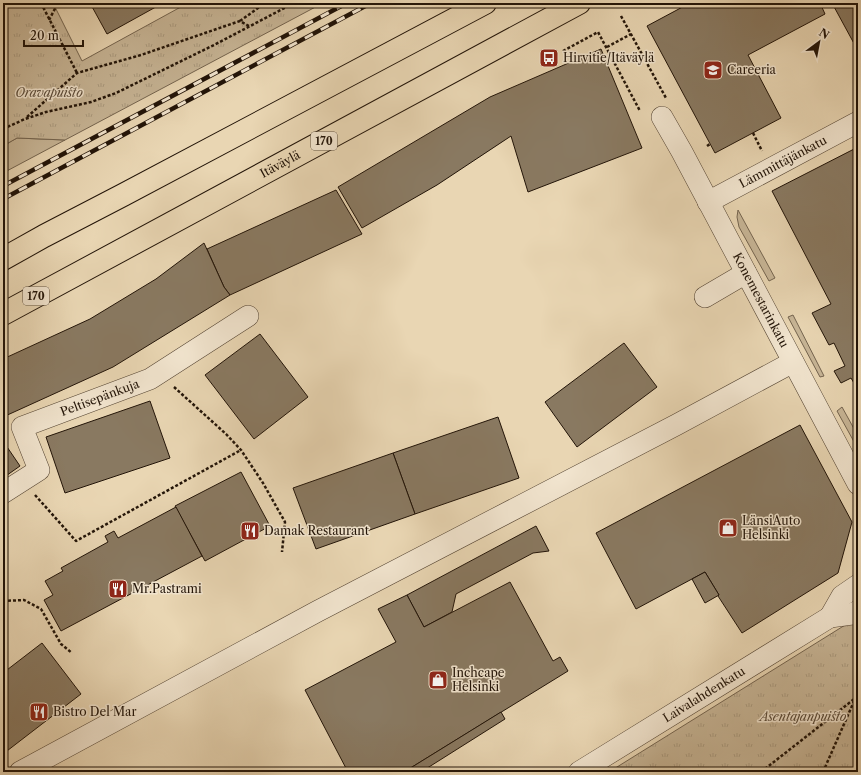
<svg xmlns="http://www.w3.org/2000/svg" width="861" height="775" font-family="'Libre Caslon Text',serif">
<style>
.green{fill:#c7b596;stroke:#74644f}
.park{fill:url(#park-tufts);stroke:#74644f}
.building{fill:#897961;stroke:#221408}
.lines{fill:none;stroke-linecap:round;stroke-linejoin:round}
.minor-casing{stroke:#544433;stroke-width:22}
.highway-casing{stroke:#221408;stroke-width:24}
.path{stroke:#221408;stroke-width:2.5;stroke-dasharray:3 2;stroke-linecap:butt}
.minor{stroke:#f1e4ce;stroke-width:21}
.highway{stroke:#e9d6b3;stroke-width:22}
.rail-casing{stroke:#221408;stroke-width:4.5}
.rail{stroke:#f1e4ce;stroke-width:3;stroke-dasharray:9;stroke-linecap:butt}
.labels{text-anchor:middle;stroke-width:3;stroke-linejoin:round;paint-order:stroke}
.shield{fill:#f1e4ce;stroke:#605243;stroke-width:1}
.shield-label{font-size:11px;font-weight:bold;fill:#221408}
.poi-label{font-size:12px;fill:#221408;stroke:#f1e4ce;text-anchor:start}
.park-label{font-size:12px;font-style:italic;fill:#5c4c3a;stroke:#f1e4ce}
.street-label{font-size:12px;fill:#221408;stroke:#f1e4ce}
</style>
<defs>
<pattern id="park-tufts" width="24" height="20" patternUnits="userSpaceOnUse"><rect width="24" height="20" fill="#c7b596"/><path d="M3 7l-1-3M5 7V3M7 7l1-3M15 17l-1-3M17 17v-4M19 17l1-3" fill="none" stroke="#ab9b80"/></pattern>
</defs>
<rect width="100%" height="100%" fill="#e9d6b3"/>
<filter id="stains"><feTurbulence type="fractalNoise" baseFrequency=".005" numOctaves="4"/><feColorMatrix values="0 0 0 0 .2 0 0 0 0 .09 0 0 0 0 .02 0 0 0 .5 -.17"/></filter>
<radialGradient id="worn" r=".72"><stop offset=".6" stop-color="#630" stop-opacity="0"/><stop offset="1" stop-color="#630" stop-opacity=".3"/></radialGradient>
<g class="green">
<path d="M 17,138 L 65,140 L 3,173 L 3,146 Z"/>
<path d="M 738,210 L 775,278 L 769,281 L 739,227 L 737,217 Z"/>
<path d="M 793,315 L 824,376 L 820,377 L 788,317 Z"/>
<path d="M 842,407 L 858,436 L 858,449 L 837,411 Z"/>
</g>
<g class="park">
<path d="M 3,3 L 53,3 L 82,61 L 188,3 L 323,3 L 65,140 L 17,138 L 3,146 Z"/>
<path d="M 858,617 L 858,772 L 609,772 Z"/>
</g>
<g class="building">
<path d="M 90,3 L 163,3 L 107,34 Z"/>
<path d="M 690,3 L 820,3 L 825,14 L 748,55 L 781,118 L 715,153 L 647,26 Z"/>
<path d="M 832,3 L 858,3 L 858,51 L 857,49 Z"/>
<path d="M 601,49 L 642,148 L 528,192 L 511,136 L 437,185 L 362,228 L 338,187 L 490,97 Z"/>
<path d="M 858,147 L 858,390 L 851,378 L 841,383 L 834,371 L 845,366 L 834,343 L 829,345 L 812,313 L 831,304 L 772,191 Z"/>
<path d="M 336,190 L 362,234 L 230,295 L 224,287 L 207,249 Z"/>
<path d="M 204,243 L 224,287 L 230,295 L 113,367 L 3,417 L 3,359 L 90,319 L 156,279 Z"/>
<path d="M 260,334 L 308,397 L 254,439 L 205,375 Z"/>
<path d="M 624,343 L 657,387 L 577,447 L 545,402 Z"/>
<path d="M 150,401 L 170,458 L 65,493 L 46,437 Z"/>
<path d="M 498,417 L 519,478 L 415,514 L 393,453 Z"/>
<path d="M 800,425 L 852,522 L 838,573 L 742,633 L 718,596 L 719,595 L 705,572 L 636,609 L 596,533 Z"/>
<path d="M 3,441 L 20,466 L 3,478 Z"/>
<path d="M 393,453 L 415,514 L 316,549 L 293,488 Z"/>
<path d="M 241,472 L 270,526 L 205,561 L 175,506 Z"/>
<path d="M 176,507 L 202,556 L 61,631 L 44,600 L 53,595 L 45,581 L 63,571 L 61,568 L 108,542 L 105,536 L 114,531 L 118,538 Z"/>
<path d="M 536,526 L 549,551 L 533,553 L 456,594 L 452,612 L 424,627 L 407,595 Z"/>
<path d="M 705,572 L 719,595 L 705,603 L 692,579 Z"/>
<path d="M 510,582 L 553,661 L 560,657 L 568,671 L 404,772 L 348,772 L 305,690 L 396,642 L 378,609 L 407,595 L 424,627 Z"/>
<path d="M 42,643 L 81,694 L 3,754 L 3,673 Z"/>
<path d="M 501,712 L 505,719 L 421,772 L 404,772 Z"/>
</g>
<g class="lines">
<g class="minor-casing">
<g id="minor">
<path id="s1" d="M 662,117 L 682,152 L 858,484"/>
<path id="s2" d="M 708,202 L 858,122"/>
<path d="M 705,297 L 746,273"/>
<path id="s3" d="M 3,493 L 39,470 L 22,427 L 150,379 L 248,316"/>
<path d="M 830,617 L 842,596 L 858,585"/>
<path d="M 20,772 L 318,611 L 676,425 L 793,362"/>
<path id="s4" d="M 579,772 L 830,617 L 852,614 L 858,611"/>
</g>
</g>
<g class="highway-casing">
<g id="highway">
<path d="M 3,259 L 44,236 L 123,195 L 485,3"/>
<path id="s5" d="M 3,314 L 579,3"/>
</g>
</g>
<g class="path">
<path d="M 41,3 L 77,73"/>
<path d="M 621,16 L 666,98"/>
<path d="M 49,20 L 58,3"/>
<path d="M 240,21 L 265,3"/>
<path d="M 607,47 L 631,34"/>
<path d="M 563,51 L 598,32 L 640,111"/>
<path d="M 27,117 L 77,73 L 141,55 L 240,21 L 249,26"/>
<path d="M 3,129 L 25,119 L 46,112 L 91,102 L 116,93 L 214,45 L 294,3"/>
<path d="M 753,133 L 762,151"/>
<path d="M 707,146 L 710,144"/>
<path d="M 174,387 L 226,434 L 241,450 L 263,483 L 285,522 L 282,552"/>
<path d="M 35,495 L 76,541 L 241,450"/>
<path d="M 3,601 L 24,600 L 41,609 L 61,644 L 72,653"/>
<path d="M 761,772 L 858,696"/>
<path d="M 823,772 L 855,699"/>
</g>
<use href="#minor" class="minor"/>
<use href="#highway" class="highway"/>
<g class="rail-casing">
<g id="rail">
<path d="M 3,186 L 347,3"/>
<path d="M 3,199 L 371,3"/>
</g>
</g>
<use href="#rail" class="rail"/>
</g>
<defs>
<g id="bus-square" transform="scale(1)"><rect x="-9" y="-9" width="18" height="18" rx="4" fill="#8f2418" stroke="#f1e4ce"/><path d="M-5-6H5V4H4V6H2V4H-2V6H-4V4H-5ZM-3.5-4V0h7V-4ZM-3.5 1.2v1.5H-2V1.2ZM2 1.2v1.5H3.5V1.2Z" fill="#fff"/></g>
<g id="school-square" transform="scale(1)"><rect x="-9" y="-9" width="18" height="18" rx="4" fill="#8f2418" stroke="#f1e4ce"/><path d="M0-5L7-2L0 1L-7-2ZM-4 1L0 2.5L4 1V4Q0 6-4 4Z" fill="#fff"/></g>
<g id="shop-square" transform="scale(1)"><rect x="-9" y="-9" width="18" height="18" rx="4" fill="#8f2418" stroke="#f1e4ce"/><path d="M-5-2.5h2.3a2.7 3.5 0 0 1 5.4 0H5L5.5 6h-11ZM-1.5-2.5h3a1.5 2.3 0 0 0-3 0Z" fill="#fff"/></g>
<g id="restaurant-square" transform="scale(1)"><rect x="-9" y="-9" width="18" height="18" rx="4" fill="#8f2418" stroke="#f1e4ce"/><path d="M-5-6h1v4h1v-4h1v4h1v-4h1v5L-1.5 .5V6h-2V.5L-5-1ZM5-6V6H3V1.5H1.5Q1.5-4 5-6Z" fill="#fff"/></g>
</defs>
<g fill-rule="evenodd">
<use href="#bus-square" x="549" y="58"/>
<use href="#school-square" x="713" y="70"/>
<use href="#shop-square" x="728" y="528"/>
<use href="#restaurant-square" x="250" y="531"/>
<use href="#restaurant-square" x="118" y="589"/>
<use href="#shop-square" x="438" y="680"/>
<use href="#restaurant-square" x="39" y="712"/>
</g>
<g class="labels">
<g class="shield">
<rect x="311" y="132" width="26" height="18" rx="3"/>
<rect x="23" y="287" width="26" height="18" rx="3"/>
</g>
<g class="shield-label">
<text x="324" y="145">170</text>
<text x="36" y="300">170</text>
</g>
<g class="poi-label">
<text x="563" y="62">Hirvitie/Itäväylä</text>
<text x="727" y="74">Careeria</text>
<text x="742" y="525">LänsiAuto<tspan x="742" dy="14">Helsinki</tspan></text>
<text x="264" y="535">Damak Restaurant</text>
<text x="132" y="593">Mr.Pastrami</text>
<text x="452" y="677">Inchcape<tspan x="452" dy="14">Helsinki</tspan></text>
<text x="53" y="716">Bistro Del Mar</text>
</g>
<g class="park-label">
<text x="49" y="97">Oravapuisto</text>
<text x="803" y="721">Asentajanpuisto</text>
</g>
<g class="street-label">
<text dy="4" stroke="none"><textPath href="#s2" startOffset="85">Lämmittäjänkatu</textPath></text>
<text dy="4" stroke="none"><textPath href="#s5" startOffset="315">Itäväylä</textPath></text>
<text dy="4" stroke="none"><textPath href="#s1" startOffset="208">Konemestarinkatu</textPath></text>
<text dy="4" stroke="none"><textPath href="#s3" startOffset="172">Peltisepänkuja</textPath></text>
<text dy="4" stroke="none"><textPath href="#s4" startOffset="147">Laivalahdenkatu</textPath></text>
</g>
</g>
<rect width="861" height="775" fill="none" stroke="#e9d6b3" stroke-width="16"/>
<rect x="4" y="4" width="853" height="767" fill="none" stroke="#221408" stroke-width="2"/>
<rect x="8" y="8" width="845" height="759" fill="none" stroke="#221408"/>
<g transform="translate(819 42) rotate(32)" stroke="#f1e4ce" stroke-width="3" paint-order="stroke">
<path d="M0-3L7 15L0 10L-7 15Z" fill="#221408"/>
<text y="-6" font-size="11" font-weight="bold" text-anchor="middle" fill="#221408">N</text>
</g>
<path d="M24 40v6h59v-6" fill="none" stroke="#221408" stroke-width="2"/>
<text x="30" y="40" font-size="12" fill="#221408" stroke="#f1e4ce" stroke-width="3" paint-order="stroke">20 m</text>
<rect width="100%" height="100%" filter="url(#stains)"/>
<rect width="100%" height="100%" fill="url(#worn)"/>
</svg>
